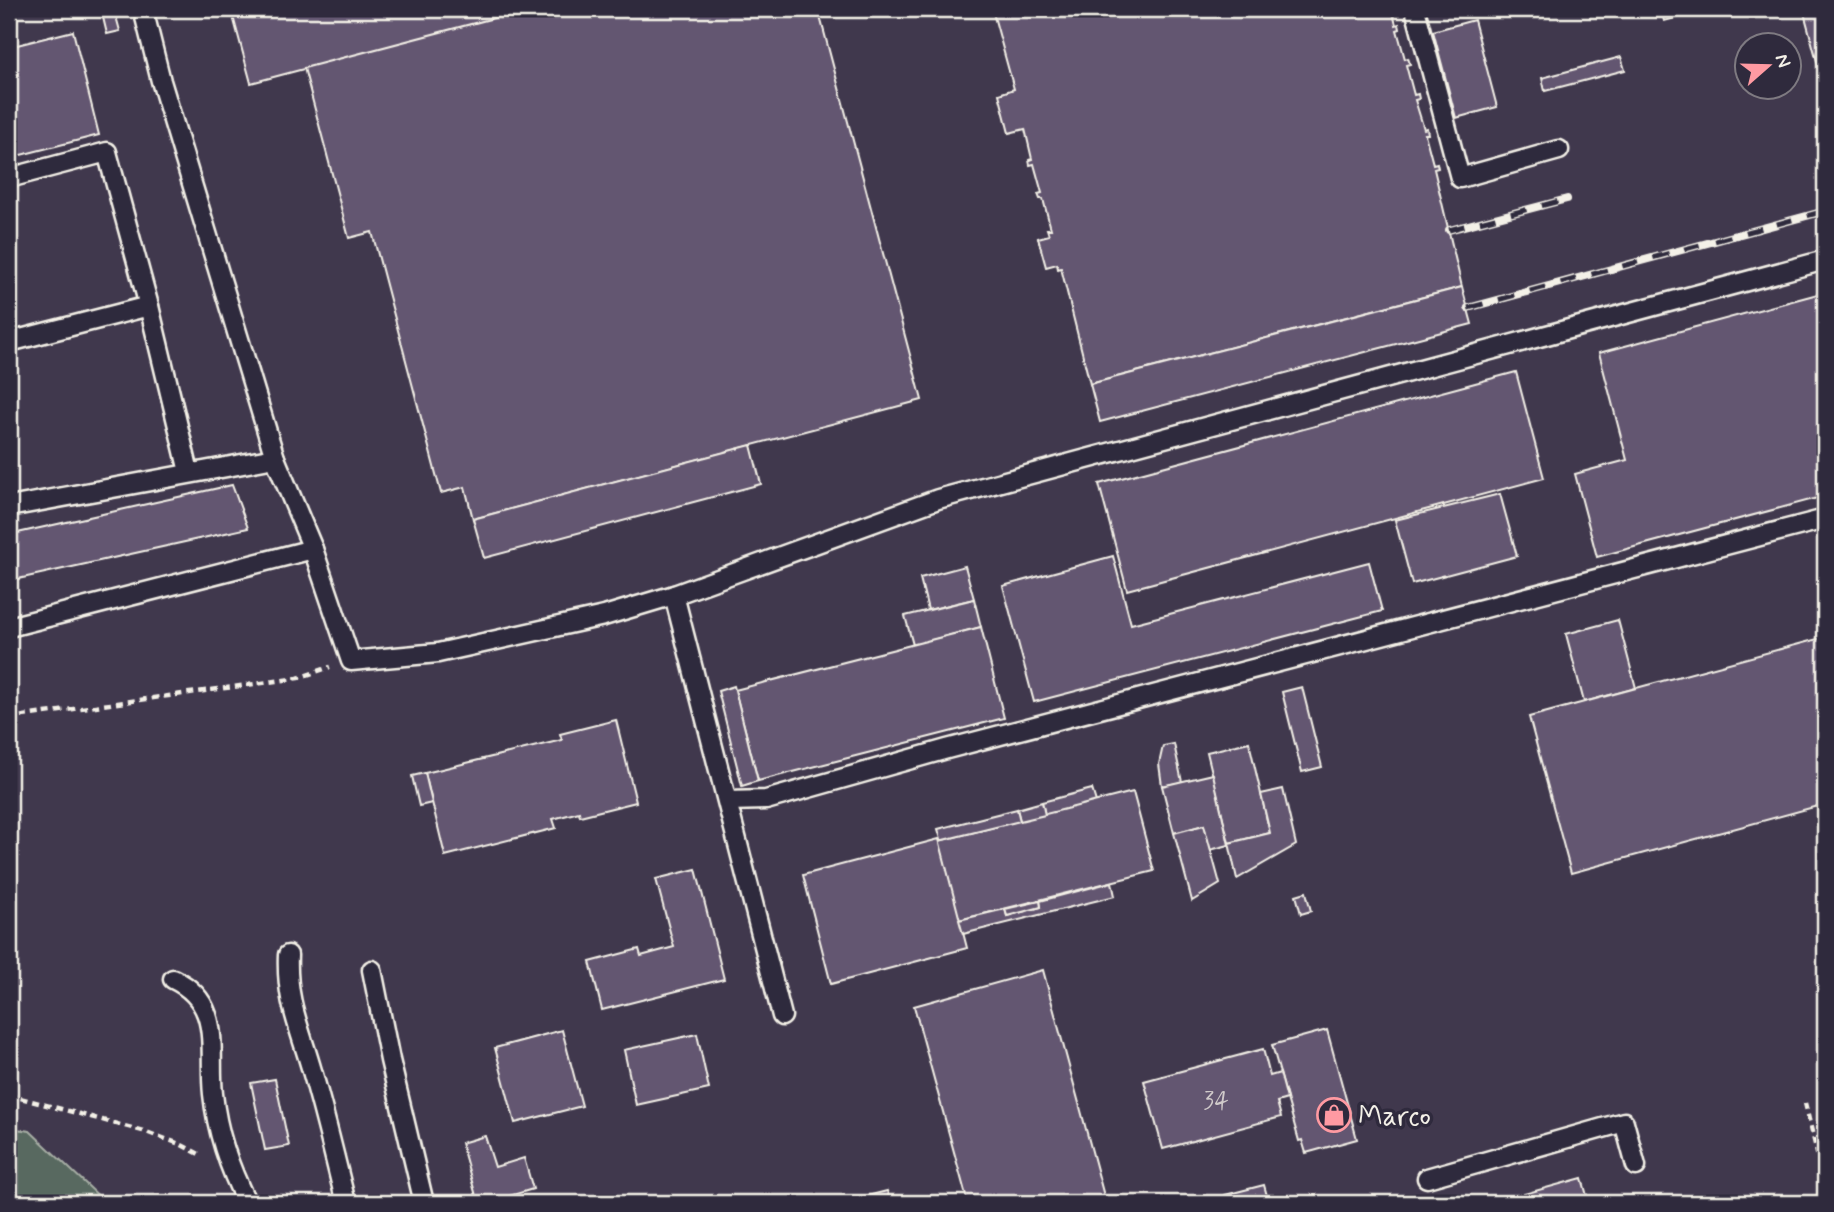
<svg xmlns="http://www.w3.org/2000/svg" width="1834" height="1212" font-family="Mynerve,sans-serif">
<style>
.built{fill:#3f374d;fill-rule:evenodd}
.green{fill:#586960;stroke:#a6ada4;stroke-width:2}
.building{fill:#645671;stroke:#f4f1e8;stroke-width:2}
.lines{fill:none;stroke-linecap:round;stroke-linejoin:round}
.service-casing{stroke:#f4f1e8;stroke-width:23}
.path{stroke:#f4f1e8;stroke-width:4.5;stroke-dasharray:7 5;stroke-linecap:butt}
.service{stroke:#2f2a3d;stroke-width:18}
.rail-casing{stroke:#f4f1e8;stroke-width:8}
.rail{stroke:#2f2a3d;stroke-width:5;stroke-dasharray:16;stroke-linecap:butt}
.labels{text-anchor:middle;stroke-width:7;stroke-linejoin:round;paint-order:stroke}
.number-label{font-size:24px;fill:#d0caca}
.poi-label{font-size:28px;fill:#f4f1e8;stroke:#2f2a3d;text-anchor:start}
</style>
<rect width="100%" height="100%" fill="#2f2a3d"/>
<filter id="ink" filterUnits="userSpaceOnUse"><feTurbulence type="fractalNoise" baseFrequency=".0143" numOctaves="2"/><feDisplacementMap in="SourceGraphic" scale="14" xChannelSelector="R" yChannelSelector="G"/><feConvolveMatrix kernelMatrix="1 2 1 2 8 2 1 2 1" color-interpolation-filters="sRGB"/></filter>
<g filter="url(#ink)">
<path class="built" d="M 9,9 L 1825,9 L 1825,1203 L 9,1203 ZM 1746,46 L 1788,46 L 1788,88 L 1746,88 Z"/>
<path class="green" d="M 9,1128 L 30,1131 L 106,1203 L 9,1203 Z"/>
<g class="building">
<path d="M 101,9 L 114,9 L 120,31 L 107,34 Z"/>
<path d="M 231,9 L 529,9 L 251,83 Z"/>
<path d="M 528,9 L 818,9 L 922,400 L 473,519 L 465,487 L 441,493 L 372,232 L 349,238 L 304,68 Z"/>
<path d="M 992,9 L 1392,9 L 1396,25 L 1399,24 L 1400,29 L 1397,30 L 1405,59 L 1408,58 L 1410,64 L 1406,65 L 1414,95 L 1418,94 L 1419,99 L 1415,100 L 1424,129 L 1427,128 L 1428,134 L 1425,134 L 1433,164 L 1437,163 L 1438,168 L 1434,169 L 1462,287 L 1090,384 L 1061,268 L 1058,269 L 1057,264 L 1046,267 L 1038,238 L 1049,235 L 1047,229 L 1051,229 L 1043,199 L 1040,199 L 1038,194 L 1042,193 L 1034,164 L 1030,165 L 1029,160 L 1032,159 L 1025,129 L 1009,133 L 999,94 L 1014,89 Z"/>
<path d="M 1661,9 L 1710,9 L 1664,21 Z"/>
<path d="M 1803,9 L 1825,9 L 1825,91 Z"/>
<path d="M 1474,20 L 1497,107 L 1456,118 L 1433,31 Z"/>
<path d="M 73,31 L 99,135 L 9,158 L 9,47 Z"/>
<path d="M 1621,57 L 1625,70 L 1545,91 L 1542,78 Z"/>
<path d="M 1462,287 L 1472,324 L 1100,422 L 1090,384 Z"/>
<path d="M 1825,292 L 1825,496 L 1597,557 L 1575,474 L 1627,460 L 1599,353 Z"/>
<path d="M 1516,372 L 1544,478 L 1127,590 L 1099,484 Z"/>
<path d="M 751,445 L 761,484 L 484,558 L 473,519 Z"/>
<path d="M 232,485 L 248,528 L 9,581 L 9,525 L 11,524 L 13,534 Z"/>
<path d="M 1500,494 L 1517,556 L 1412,584 L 1395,520 Z"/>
<path d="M 1113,556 L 1131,624 L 1369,562 L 1382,611 L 1034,702 L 1003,586 Z"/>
<path d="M 965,566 L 974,599 L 928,610 L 920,578 Z"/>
<path d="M 974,599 L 981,627 L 913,645 L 905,616 Z"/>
<path d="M 1618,620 L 1636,688 L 1584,702 L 1566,634 Z"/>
<path d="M 981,627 L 1004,718 L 758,781 L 735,690 Z"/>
<path d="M 1825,637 L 1825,804 L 1571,873 L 1529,717 Z"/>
<path d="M 734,686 L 758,781 L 742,786 L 718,691 Z"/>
<path d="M 1302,687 L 1322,767 L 1302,772 L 1282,692 Z"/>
<path d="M 616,720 L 636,802 L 580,816 L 579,812 L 553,819 L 556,828 L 445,856 L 425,773 L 562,740 L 560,734 Z"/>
<path d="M 1249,742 L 1270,833 L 1229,843 L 1207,752 Z"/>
<path d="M 1174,744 L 1182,782 L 1162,786 L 1159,764 L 1163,746 Z"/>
<path d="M 425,773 L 432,803 L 419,806 L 412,776 Z"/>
<path d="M 1213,774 L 1229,845 L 1210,850 L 1204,825 L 1174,833 L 1162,786 Z"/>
<path d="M 1092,789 L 1096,802 L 1045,815 L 1042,802 Z"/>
<path d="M 1283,789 L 1296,845 L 1237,879 L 1229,843 L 1270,833 L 1261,794 Z"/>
<path d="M 1133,792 L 1154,871 L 959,920 L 939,841 Z"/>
<path d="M 1042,802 L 1045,815 L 1020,821 L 1017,809 Z"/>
<path d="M 1017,809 L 1020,821 L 939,841 L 941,839 L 938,829 Z"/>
<path d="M 1204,825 L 1220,884 L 1192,901 L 1174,833 Z"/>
<path d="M 939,839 L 967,948 L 831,984 L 803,875 Z"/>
<path d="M 696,869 L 724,979 L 602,1010 L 590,962 L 639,949 L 641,956 L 674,947 L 656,879 Z"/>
<path d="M 1112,882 L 1115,896 L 963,934 L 959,920 L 1005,909 L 1007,916 L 1041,907 L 1040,901 Z"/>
<path d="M 1306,892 L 1311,911 L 1301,914 L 1296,895 Z"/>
<path d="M 1040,901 L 1041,907 L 1007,916 L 1005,909 Z"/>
<path d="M 1043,970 L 1104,1196 L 1077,1203 L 968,1203 L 914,1006 Z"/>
<path d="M 562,1030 L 582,1106 L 515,1123 L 495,1048 Z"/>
<path d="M 1327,1030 L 1357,1139 L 1306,1153 L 1302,1140 L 1299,1141 L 1272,1045 Z"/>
<path d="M 697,1034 L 709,1089 L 636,1105 L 624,1050 Z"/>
<path d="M 1263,1049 L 1270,1076 L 1280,1073 L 1287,1099 L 1277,1102 L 1281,1117 L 1163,1149 L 1144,1081 Z"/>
<path d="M 275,1079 L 289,1146 L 265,1150 L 251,1083 Z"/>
<path d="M 485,1136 L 495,1167 L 524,1158 L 533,1189 L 486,1203 L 478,1203 L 461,1143 Z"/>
<path d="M 1582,1178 L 1589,1203 L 1492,1203 Z"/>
<path d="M 1264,1185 L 1269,1203 L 1227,1203 L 1225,1195 Z"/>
<path d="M 887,1191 L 891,1203 L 840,1203 Z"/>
</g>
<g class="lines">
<g class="service-casing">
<g id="service">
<path d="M 143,9 L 161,81 L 275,458 L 313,549 L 351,661 L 438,653 L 604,616 L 674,595 L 938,499 L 1825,260"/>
<path d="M 1415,9 L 1460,178 L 1559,150"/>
<path d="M 9,178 L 107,152 L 149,306 L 189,472"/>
<path d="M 9,342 L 149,306"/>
<path d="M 9,507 L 275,458"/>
<path d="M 674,595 L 782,1016"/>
<path d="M 9,627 L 313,549"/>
<path d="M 728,801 L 766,800 L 947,749 L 1825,519"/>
<path d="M 288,955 C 286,1002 300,1028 312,1071 C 325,1115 335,1159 346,1203"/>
<path d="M 372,970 L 390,1060 L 424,1203"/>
<path d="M 173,979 C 224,1003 208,1050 213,1094 C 217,1132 230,1170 247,1203"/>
<path d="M 1427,1178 L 1624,1122 L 1636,1166"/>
</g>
</g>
<g class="path">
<path d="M 9,718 L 298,678 L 330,667"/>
<path d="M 9,1095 L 143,1131 L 180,1144 L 201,1155"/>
<path d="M 1805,1103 L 1825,1186"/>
</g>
<use href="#service" class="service"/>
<g class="rail-casing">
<g id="rail">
<path d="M 1449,230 L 1567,199"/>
<path d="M 1468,308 L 1825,211"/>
</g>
</g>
<use href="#rail" class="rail"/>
</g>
</g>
<defs>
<g id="shop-ring" transform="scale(1.75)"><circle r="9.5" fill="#2f2a3d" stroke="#ff9aa2" stroke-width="1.5"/><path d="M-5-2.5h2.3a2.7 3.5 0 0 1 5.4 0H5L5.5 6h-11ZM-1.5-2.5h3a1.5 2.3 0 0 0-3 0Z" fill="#ff9aa2"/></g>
</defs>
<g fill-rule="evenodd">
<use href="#shop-ring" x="1334" y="1115"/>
</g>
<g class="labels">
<g class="number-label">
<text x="1216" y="1108">34</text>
</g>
<g class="poi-label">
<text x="1358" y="1125">Marco</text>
</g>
</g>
<rect width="1834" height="1212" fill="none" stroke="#2f2a3d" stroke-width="35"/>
<rect x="18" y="18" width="1799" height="1177" fill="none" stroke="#f4f1e8" stroke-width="2.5" filter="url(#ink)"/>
<g transform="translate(1768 66) rotate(70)"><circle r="33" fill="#2f2a3d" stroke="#7e7a81" stroke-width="2"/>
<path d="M0-5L12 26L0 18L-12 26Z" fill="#ff9aa2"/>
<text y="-10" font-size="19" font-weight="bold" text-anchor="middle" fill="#f4f1e8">N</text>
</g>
</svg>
